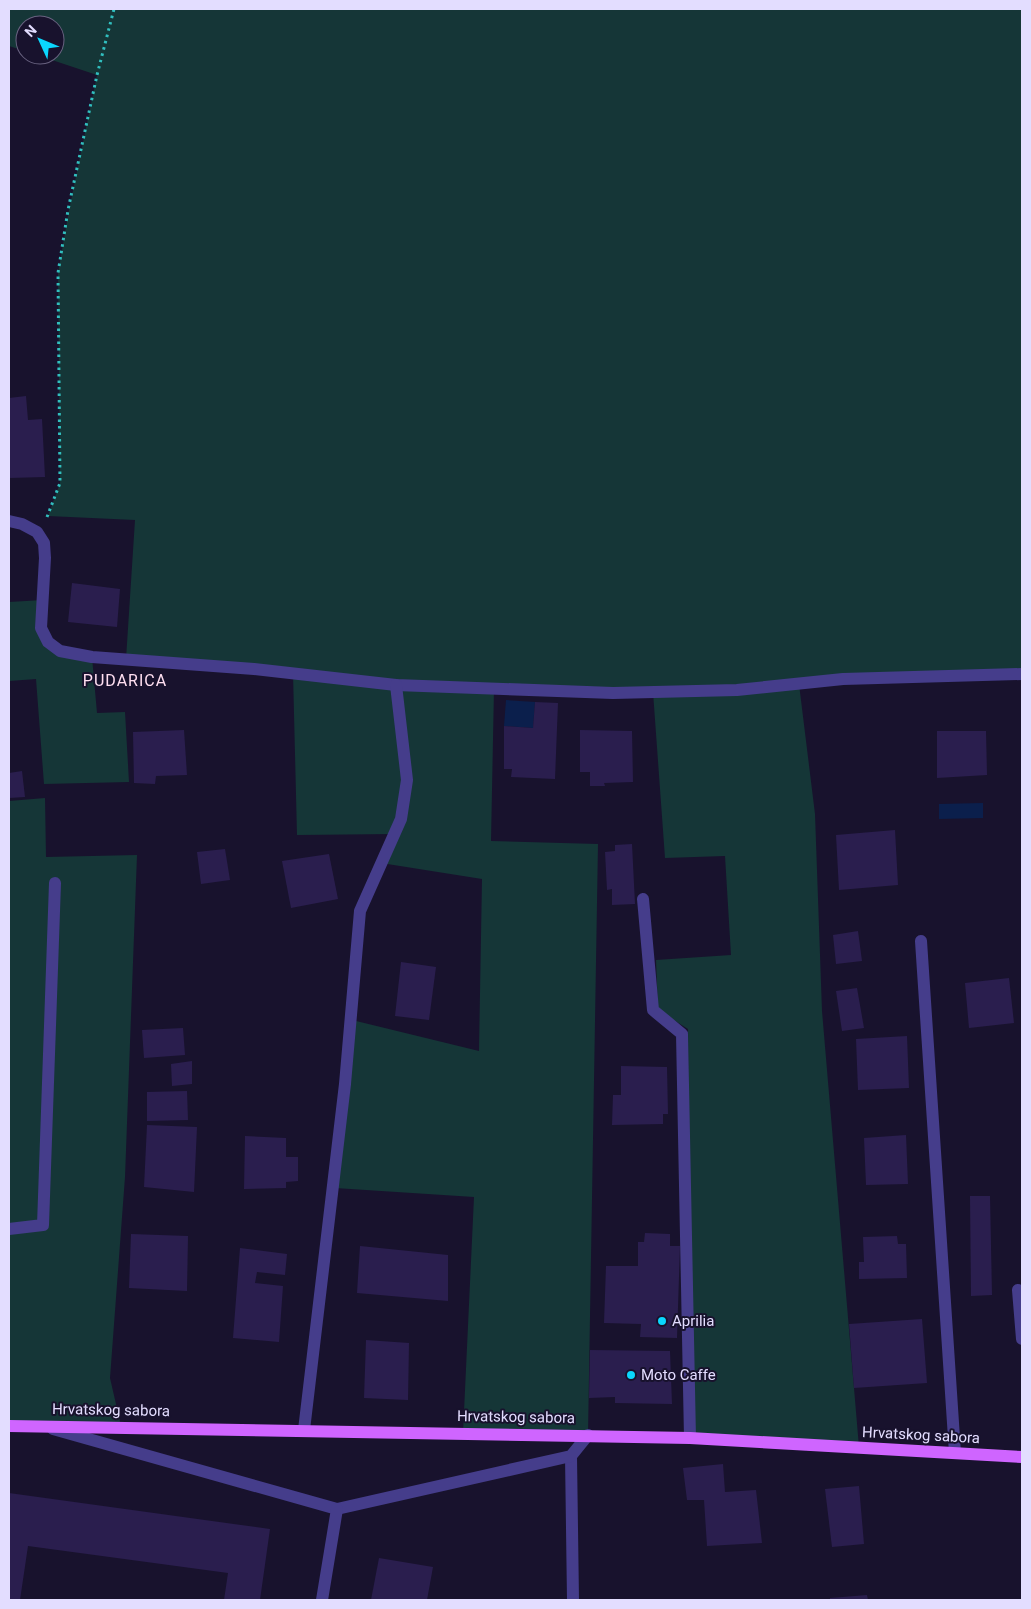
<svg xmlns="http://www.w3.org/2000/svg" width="1031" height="1609" font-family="Roboto,sans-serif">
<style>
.green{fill:#153637}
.water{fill:#0b1f4c}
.building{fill:#2a1e4e}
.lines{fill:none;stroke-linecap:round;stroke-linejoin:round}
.path{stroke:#31bfbf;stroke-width:3;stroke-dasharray:2.5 4;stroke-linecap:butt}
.service{stroke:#453d8b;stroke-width:12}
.minor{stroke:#453d8b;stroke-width:12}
.primary{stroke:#cf65ff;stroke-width:12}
.poi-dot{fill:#0ad7fe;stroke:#18122d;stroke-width:2}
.labels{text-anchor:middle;stroke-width:4;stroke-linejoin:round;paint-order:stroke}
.poi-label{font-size:15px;fill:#e3ddff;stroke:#18122d;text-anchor:start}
.street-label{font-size:15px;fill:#e3ddff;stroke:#18122d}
.neighbourhood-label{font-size:16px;letter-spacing:1px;fill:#ffdff1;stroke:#18122d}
</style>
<rect width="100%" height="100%" fill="#18122d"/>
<g class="green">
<path d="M 9,9 L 1022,9 L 1022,675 L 799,684 L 815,814 L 822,1011 L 859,1447 L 690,1438 L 688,1029 L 658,1010 L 656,960 L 731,955 L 725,856 L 665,858 L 653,692 L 494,689 L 491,841 L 598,844 L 588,1435 L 463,1433 L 474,1197 L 335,1188 L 352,1020 L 479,1051 L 482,879 L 381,863 L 394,834 L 297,835 L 293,673 L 126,659 L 135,520 L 48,516 L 60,483 L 58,273 L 69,210 L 97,75 L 37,55 L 55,55 L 55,25 L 25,25 L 25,51 L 9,46 Z"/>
<path d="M 43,600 L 48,642 L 92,657 L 97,713 L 125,712 L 129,782 L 44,784 L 36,679 L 9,681 L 9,602 Z"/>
<path d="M 45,798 L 46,857 L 137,855 L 125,1177 L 110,1378 L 121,1426 L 9,1426 L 9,801 Z"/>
</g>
<g class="water">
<path d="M 506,700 L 535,702 L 533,728 L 504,726 Z"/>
<path d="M 983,803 L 983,818 L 939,819 L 939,804 Z"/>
</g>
<g class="building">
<path d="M 26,396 L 28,420 L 42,419 L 45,477 L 9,478 L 9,398 Z"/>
<path d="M 72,583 L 120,589 L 117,627 L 68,622 Z"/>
<path d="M 535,702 L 558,703 L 555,779 L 511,777 L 512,769 L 504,769 L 504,726 L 533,728 Z"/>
<path d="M 184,730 L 187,775 L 156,776 L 155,784 L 134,783 L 133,732 Z"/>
<path d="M 580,730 L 632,731 L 633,782 L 604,783 L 605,786 L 590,786 L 590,772 L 580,772 Z"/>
<path d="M 937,731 L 986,731 L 987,775 L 937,778 Z"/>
<path d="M 22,771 L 25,797 L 9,798 L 9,773 Z"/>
<path d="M 895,830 L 898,885 L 839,890 L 836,835 Z"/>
<path d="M 632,844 L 635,904 L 612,905 L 612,889 L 607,890 L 605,852 L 615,851 L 615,845 Z"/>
<path d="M 225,849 L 230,880 L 201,884 L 197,852 Z"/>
<path d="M 329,854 L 338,899 L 291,908 L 282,861 Z"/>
<path d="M 858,931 L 862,961 L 836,964 L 833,935 Z"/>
<path d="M 401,962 L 436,967 L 429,1020 L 395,1016 Z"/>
<path d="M 1009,978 L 1014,1023 L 969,1028 L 965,983 Z"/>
<path d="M 857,988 L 864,1028 L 842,1031 L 836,991 Z"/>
<path d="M 183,1028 L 185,1055 L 144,1058 L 142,1030 Z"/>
<path d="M 907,1036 L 909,1088 L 858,1090 L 856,1039 Z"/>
<path d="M 192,1061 L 192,1084 L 172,1086 L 171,1064 Z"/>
<path d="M 621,1066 L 667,1067 L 668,1114 L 663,1114 L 663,1124 L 612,1125 L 613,1095 L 621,1095 Z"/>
<path d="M 187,1091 L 188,1120 L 147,1121 L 147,1092 Z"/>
<path d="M 147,1125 L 197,1127 L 194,1192 L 144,1187 Z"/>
<path d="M 906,1135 L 908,1184 L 866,1185 L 864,1138 Z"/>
<path d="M 245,1136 L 286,1138 L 286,1157 L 298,1157 L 298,1181 L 286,1182 L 286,1188 L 244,1189 Z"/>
<path d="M 970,1196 L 990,1196 L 992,1295 L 971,1296 Z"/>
<path d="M 645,1233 L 670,1234 L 670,1246 L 680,1246 L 677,1338 L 640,1337 L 641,1324 L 604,1323 L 606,1266 L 638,1266 L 638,1242 L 644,1242 Z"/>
<path d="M 131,1234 L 188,1236 L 187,1291 L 129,1288 Z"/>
<path d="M 897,1236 L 898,1244 L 906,1244 L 907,1278 L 859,1279 L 859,1262 L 864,1262 L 863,1237 Z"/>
<path d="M 360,1246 L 448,1255 L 448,1301 L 357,1293 Z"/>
<path d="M 240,1248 L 287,1254 L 285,1275 L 257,1272 L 255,1283 L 283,1286 L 279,1342 L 233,1338 Z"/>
<path d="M 922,1319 L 927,1383 L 854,1388 L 849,1324 Z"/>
<path d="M 366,1340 L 409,1343 L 408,1400 L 364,1398 Z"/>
<path d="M 590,1350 L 670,1351 L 672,1404 L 615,1403 L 615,1397 L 589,1398 Z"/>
<path d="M 723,1464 L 725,1492 L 756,1490 L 762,1543 L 707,1546 L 704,1500 L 687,1500 L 683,1468 Z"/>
<path d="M 859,1486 L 864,1544 L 832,1547 L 825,1489 Z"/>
<path d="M 9,1493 L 270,1529 L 260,1600 L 224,1600 L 228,1573 L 28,1546 L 20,1600 L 9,1600 Z"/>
<path d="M 379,1558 L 433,1567 L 427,1600 L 371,1600 Z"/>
<path d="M 867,1595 L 868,1600 L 830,1600 L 830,1598 Z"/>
</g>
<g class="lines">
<path class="path" d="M 47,517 L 60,483 L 58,273 L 68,210 L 97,75 L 114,9"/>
<g class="service">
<path d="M 9,1229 L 43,1225 L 55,883"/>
<path d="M 1018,1290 L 1022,1339"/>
<path d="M 571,1456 L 573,1600"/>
</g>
<g class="minor">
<path d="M 9,521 L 22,524 L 37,532 L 44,543 L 45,558 L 41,628 L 48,642 L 60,651 L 92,657 L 254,669 L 396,685 L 613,693 L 737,690 L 843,679 L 1022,674"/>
<path d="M 643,899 L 653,1010 L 682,1034 L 690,1438"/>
<path d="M 921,941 L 955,1453"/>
<path d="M 53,1429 L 337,1509 L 571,1456 L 588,1435"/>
<path d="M 304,1430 L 345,1084 L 360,911 L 401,819 L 407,780 L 396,685"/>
<path d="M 322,1600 L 337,1509"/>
</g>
<path class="primary" d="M 9,1426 L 690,1438 L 1022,1457"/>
</g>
<g class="poi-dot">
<circle cx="662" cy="1321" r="5"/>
<circle cx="631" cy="1375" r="5"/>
</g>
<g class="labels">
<g class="poi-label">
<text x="672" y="1326">Aprilia</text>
<text x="641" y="1380">Moto Caffe</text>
</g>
<g class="street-label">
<text transform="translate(111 1410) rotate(1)" y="5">Hrvatskog sabora</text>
<text transform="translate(516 1417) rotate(1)" y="5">Hrvatskog sabora</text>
<text transform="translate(921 1435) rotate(3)" y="5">Hrvatskog sabora</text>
</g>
<g class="neighbourhood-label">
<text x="125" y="686">PUDARICA</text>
</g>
</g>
<rect width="1031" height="1609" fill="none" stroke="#e3ddff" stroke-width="20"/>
<g transform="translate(40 40) rotate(314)"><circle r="24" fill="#18122d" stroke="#696381"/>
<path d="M0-4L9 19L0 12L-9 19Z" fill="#0ad7fe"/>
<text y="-8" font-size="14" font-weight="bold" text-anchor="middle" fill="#e3ddff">N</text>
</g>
</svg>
